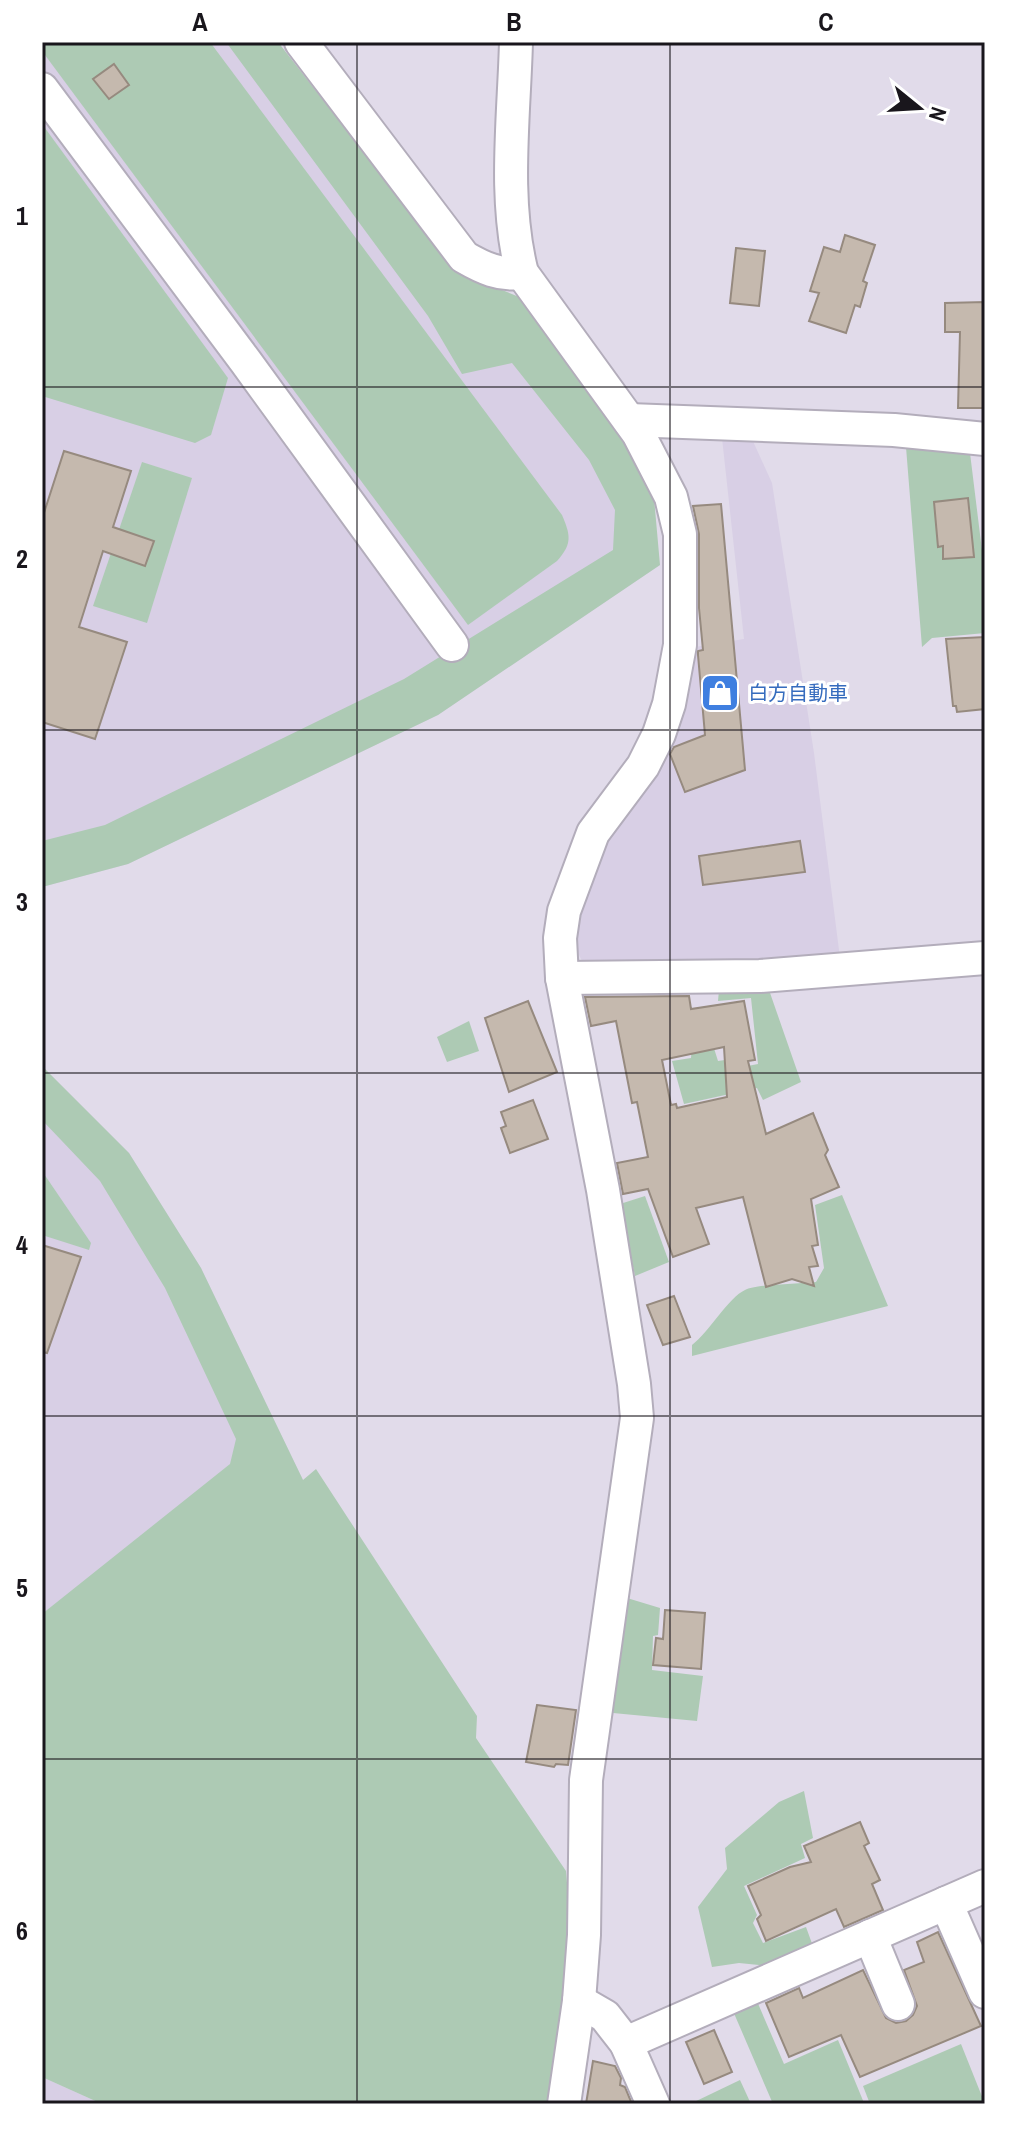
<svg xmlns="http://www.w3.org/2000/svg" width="1027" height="2146" font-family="'Archivo Narrow','Noto Sans JP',sans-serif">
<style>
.built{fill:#d8cfe5}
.green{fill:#adcab4}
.building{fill:#c5b9ae;stroke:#968a7f;stroke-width:2;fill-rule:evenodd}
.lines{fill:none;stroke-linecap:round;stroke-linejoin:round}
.minor-casing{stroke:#b3adbb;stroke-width:36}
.minor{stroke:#fff;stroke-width:32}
.grid{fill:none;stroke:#19161c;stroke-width:2;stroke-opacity:0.55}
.labels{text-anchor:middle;stroke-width:6;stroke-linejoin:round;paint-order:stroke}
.shop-label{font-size:20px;fill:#366cbe;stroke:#fff;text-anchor:start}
.neatline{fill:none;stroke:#19161c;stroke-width:3}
.grid-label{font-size:26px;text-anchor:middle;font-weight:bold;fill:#19161c}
</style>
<rect width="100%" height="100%" fill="#e1dbea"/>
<g class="built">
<path d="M 42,42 L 278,42 L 456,271 L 519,297 L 660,565 L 438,715 L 128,864 L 42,887 Z"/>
<path d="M 722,438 L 752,439 L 772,483 L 814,753 L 840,958 L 584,965 L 573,943 L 577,909 L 613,832 L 689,648 L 744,639 Z"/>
<path d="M 42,1066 L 129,1153 L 201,1268 L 303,1480 L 42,1704 Z"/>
<path d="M 42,2077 L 102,2104 L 42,2104 Z"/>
</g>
<g class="green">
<path d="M 42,42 L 210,42 L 562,515 C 571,536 572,544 557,561 L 468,625 L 42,51 Z"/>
<path d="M 226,42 L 278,42 L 456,271 L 519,297 L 563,352 L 635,458 L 654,498 L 660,565 L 438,715 L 128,864 L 42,887 L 42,841 L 105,825 L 404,679 L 613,550 L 615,510 L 589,460 L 512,363 L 462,374 L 428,316 Z"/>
<path d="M 42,124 L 228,378 L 211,435 L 195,443 L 42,396 Z"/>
<path d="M 906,447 L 970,453 L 985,575 L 985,633 L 932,638 L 922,647 Z"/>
<path d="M 142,462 L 192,478 L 147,623 L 93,606 Z"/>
<path d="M 719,990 L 769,990 L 801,1082 L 763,1100 L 757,1088 L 684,1104 L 672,1061 L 691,1058 L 692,1042 L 712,1042 L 718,1061 L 732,1059 L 732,1069 L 758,1064 L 751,998 L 718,1001 Z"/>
<path d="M 469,1021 L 479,1051 L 447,1062 L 437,1037 Z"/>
<path d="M 42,1066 L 129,1153 L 201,1268 L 303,1480 L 316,1469 L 477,1716 L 476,1738 L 566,1871 L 572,1941 L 551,2104 L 102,2104 L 42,2077 L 42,1614 L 230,1464 L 236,1439 L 165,1288 L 100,1181 L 42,1120 Z"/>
<path d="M 42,1171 L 91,1243 L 89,1250 L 42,1235 Z"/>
<path d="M 842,1195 L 888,1306 L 692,1356 L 692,1345 C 709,1332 729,1297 745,1290 C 757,1284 800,1284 816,1282 L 824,1268 L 815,1205 Z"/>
<path d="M 645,1196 L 669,1262 L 635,1276 L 620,1204 Z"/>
<path d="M 627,1598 L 660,1608 L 658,1635 L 653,1636 L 652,1670 L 703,1676 L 697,1721 L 613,1713 Z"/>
<path d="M 804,1791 L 813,1838 L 801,1844 L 805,1858 L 744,1886 L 757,1915 L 753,1923 L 763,1943 L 806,1927 L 814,1949 L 768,1966 L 739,1963 L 712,1967 L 698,1907 L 727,1869 L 725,1848 L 779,1802 Z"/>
<path d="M 756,1999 L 784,2064 L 838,2040 L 864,2103 L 773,2104 L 733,2011 Z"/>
<path d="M 961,2044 L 985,2104 L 870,2104 L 863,2086 Z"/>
<path d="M 740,2080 L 751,2104 L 690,2104 Z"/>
</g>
<g class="building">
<path d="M 114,64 L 129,85 L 109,99 L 93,79 Z"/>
<path d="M 845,235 L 875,245 L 863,281 L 867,283 L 860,307 L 855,305 L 846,333 L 809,321 L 819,293 L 810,291 L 824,247 L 840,252 Z"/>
<path d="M 736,248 L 765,251 L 759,306 L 730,303 Z"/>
<path d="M 985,302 L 985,408 L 958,408 L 960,332 L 945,332 L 945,303 Z"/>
<path d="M 64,451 L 131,471 L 113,527 L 154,541 L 145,566 L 103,551 L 79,627 L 127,642 L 95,739 L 42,722 L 42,519 Z"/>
<path d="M 968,498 L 974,557 L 943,559 L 943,546 L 938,547 L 934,502 Z"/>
<path d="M 721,504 L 745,770 L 685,792 L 670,754 L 674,747 L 705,735 L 698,655 L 698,651 L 703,650 L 699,608 L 699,534 L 693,506 Z"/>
<path d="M 985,637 L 985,709 L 957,712 L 956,706 L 953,706 L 946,639 Z"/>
<path d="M 800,841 L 805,872 L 703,885 L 699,856 Z"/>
<path d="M 689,996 L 691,1009 L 744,1001 L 755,1060 L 748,1061 L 766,1134 L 813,1113 L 828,1150 L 825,1155 L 839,1187 L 811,1199 L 818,1245 L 812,1246 L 818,1266 L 809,1267 L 814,1286 L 792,1279 L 766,1287 L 743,1197 L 696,1208 L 709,1244 L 673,1257 L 648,1189 L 623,1194 L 617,1163 L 648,1157 L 637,1102 L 632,1103 L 616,1021 L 591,1026 L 585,997 ZM 724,1047 L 727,1097 L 677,1108 L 676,1104 L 671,1105 L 662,1060 Z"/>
<path d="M 528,1001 L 557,1072 L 509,1092 L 485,1018 Z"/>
<path d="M 533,1100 L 548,1139 L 510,1153 L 501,1128 L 506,1126 L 501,1112 Z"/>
<path d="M 42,1245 L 81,1257 L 47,1353 L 42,1352 Z"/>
<path d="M 674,1296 L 690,1337 L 663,1345 L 647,1305 Z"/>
<path d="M 665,1610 L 705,1613 L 701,1669 L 653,1665 L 656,1638 L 663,1639 Z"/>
<path d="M 537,1705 L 576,1710 L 568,1765 L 556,1764 L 554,1767 L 526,1762 Z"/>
<path d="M 860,1822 L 869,1843 L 864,1846 L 880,1880 L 872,1884 L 883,1910 L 844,1927 L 836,1909 L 766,1941 L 757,1919 L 761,1915 L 748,1886 L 790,1867 L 811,1862 L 804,1846 Z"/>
<path d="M 938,1932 L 981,2026 L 860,2077 L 841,2035 L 789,2057 L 766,2003 L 799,1988 L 803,1998 L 863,1970 L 886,2018 L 896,2023 L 906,2021 L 913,2015 L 917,2006 L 904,1970 L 924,1962 L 917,1942 Z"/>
<path d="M 714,2030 L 732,2072 L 704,2084 L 686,2042 Z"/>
<path d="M 593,2061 L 615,2066 L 621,2078 L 620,2085 L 625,2087 L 632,2104 L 586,2104 Z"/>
</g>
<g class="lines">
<g class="minor-casing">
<g id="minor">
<path d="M 301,42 L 464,257 C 483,268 500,276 522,273"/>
<path d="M 516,42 C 514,118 503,199 522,273 L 638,433 L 671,497 L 680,534 L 680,645 L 669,704 L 659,734 L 643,766 L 593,833 L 564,911 L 560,938 L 562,978 L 603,1190 L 634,1384 L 637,1418 L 586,1780 L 584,1935 L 579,2001 L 564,2104"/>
<path d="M 42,89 L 246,362 L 452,645"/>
<path d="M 629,420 L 894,430 L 985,439"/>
<path d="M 562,978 L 760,976 L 985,958"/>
<path d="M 946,1903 L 985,1992"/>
<path d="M 870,1936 L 898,2004"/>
<path d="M 579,2001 L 605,2016 L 626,2043 L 653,2104"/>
<path d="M 626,2043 L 985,1886"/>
</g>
</g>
<use href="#minor" class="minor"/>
</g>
<path class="grid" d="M 357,42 L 357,2104M 670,42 L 670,2104M 42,387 L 985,387M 42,730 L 985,730M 42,1073 L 985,1073M 42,1416 L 985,1416M 42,1759 L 985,1759"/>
<defs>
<g id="shop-square" transform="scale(2)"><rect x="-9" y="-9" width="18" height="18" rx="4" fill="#3f7fe0" stroke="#fff"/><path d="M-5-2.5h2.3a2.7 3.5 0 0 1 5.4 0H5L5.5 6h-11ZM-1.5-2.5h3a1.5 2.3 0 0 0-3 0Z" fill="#fff"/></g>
</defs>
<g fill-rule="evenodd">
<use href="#shop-square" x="720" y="693"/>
</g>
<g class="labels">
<g class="shop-label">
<text x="748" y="700">白方自動車</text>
</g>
</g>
<rect width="1027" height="2146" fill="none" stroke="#ffffff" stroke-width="88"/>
<g transform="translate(919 108) rotate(108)" stroke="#ffffff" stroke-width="6" paint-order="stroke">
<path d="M0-6L14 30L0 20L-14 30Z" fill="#19161c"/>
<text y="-12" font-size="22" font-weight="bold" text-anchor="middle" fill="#19161c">N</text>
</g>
<rect x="44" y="44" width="939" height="2058" class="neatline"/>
<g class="grid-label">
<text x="200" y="31">A</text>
<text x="514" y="31">B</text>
<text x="826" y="31">C</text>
<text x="22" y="225">1</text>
<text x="22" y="568">2</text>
<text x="22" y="911">3</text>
<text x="22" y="1254">4</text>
<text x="22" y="1597">5</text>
<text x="22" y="1940">6</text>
</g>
</svg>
